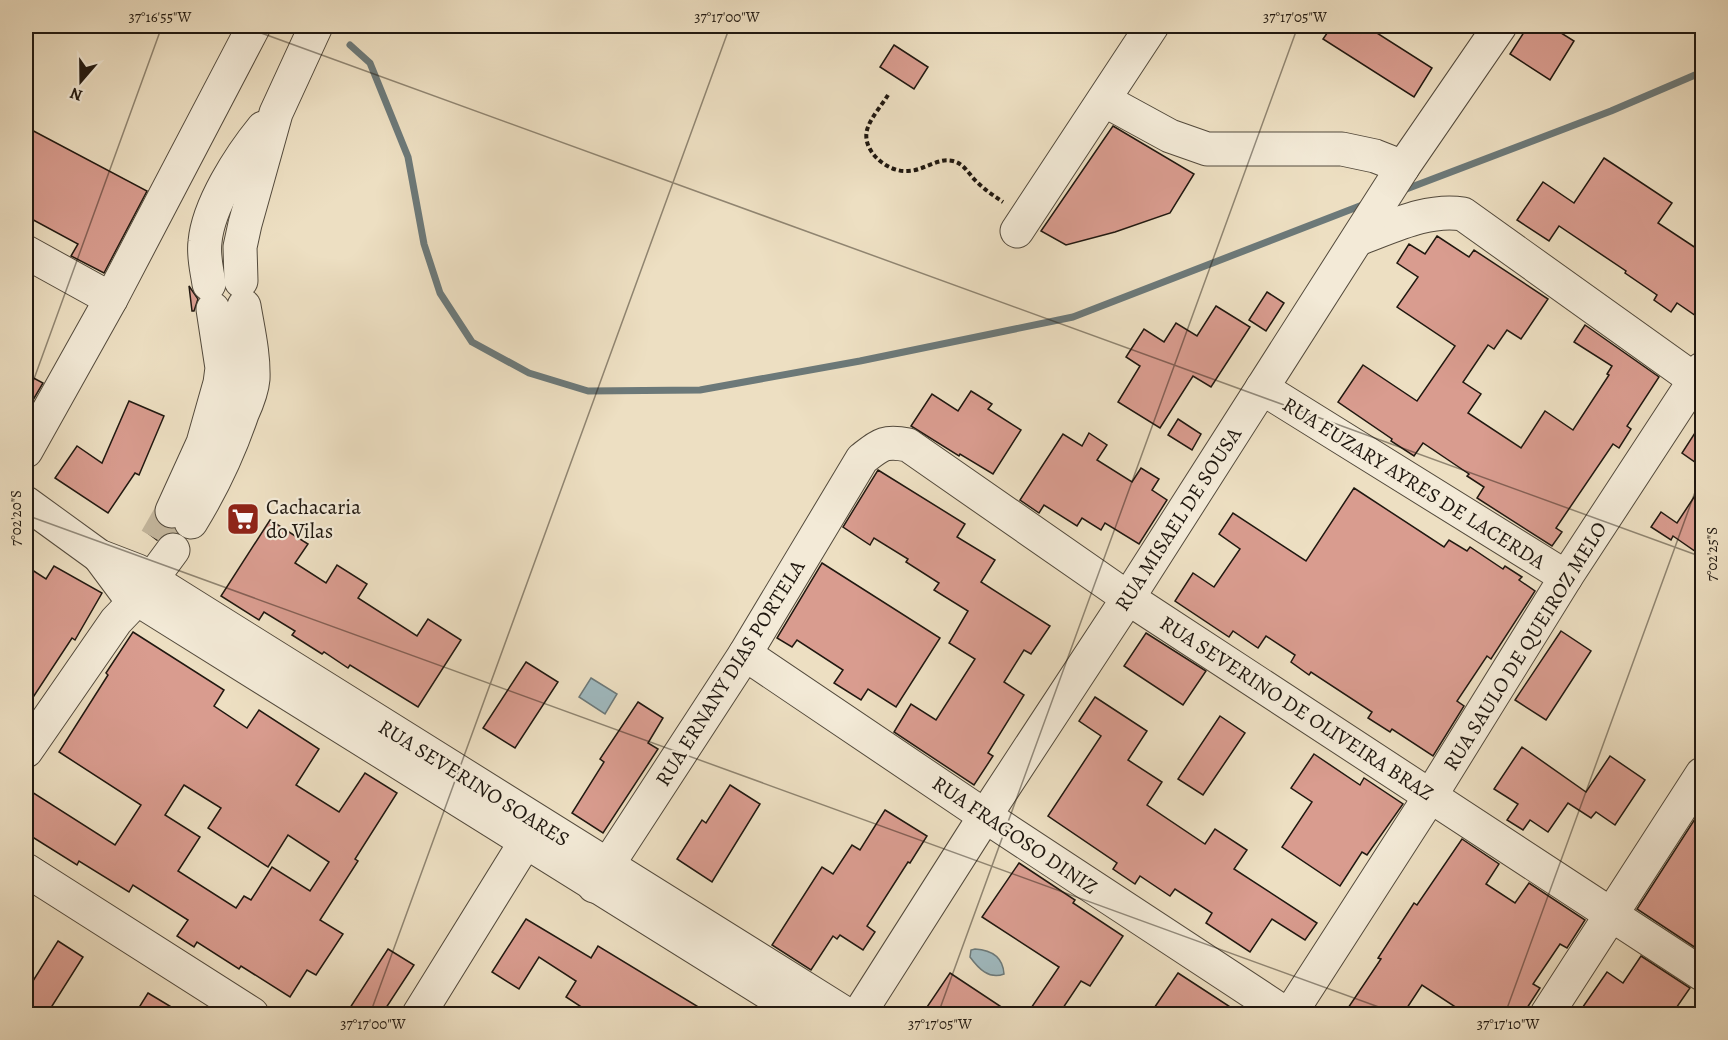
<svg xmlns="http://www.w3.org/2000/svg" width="1728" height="1040" font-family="Alegreya,serif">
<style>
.water{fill:#9fb9bf;stroke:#6c7979;stroke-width:1.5}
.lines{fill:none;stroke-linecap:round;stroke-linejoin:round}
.stream{stroke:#6c7979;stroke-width:7}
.building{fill:#d99c8f;stroke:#201810;stroke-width:1.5;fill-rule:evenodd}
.minor-tunnel{stroke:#c4b79e;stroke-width:33;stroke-dasharray:33 16;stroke-linecap:butt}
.minor-casing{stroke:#534a3c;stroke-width:35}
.path{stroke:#201810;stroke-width:4;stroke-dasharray:4.5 3;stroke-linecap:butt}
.minor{stroke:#f3ead7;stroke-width:33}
.ticks{fill:none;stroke:#201810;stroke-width:1.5;stroke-opacity:0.45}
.labels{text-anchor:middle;stroke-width:4.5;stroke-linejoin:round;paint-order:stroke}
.street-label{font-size:21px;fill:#201810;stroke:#f3ead7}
.poi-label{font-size:21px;fill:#201810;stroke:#f3ead7;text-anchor:start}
.neatline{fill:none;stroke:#201810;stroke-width:2}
.ticks-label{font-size:15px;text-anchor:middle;fill:#201810}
</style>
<rect width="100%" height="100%" fill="#eddfc2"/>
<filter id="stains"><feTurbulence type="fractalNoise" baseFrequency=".00333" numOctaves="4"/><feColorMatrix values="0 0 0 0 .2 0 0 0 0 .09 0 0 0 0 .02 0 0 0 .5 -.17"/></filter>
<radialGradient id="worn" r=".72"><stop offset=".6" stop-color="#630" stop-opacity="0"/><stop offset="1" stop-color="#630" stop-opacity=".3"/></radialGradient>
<g class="water">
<path d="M 591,678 L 617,694 L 605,714 L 579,697 Z"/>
<path d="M 975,949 C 991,950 1003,957 1004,974 C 989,980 978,968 970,957 L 971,950 Z"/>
</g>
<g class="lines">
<g class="stream">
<path d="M 350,45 L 370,63 L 408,157 L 424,244 L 440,293 L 472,342 L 529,373 L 588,391 L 700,390 L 860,361 L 1073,317 L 1365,204"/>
<path d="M 1401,191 L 1611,111 L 1702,72"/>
</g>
</g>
<g class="building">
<path d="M 1332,26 L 1366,26 L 1432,68 L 1414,97 L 1323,39 Z"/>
<path d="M 1528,26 L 1550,26 L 1574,41 L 1550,80 L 1510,54 Z"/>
<path d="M 894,45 L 928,67 L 914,89 L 880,67 Z"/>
<path d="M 1113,126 L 1194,174 L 1170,213 L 1115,232 L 1066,245 L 1041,231 Z"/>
<path d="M 26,127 L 147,191 L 104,273 L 71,256 L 78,244 L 26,216 Z"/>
<path d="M 1604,158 L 1672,203 L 1658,223 L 1702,252 L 1702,320 L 1677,303 L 1671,312 L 1654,300 L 1657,295 L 1625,273 L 1626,271 L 1559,226 L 1549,241 L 1517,220 L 1543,182 L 1574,203 Z"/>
<path d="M 1437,236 L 1469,257 L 1474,250 L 1548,299 L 1521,339 L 1507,330 L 1494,349 L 1488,345 L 1463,382 L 1481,394 L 1468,413 L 1521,448 L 1545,411 L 1573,430 L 1609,375 L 1607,374 L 1612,366 L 1574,342 L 1585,325 L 1659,377 L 1627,426 L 1631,429 L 1619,448 L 1613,444 L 1556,528 L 1562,532 L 1552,546 L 1477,498 L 1484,487 L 1467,476 L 1469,474 L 1423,443 L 1414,456 L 1391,441 L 1392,439 L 1338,402 L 1363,365 L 1417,401 L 1455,346 L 1397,307 L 1418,277 L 1397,263 L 1409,244 L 1425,254 Z"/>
<path d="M 189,286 L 198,299 L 194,311 L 192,311 Z"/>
<path d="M 1267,292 L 1284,303 L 1266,331 L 1249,320 Z"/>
<path d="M 1216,306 L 1250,327 L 1211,387 L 1193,376 L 1160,428 L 1118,402 L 1140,366 L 1126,357 L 1144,329 L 1164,342 L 1176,323 L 1197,336 Z"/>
<path d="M 26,374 L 43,383 L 33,400 L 26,397 Z"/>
<path d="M 971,391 L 992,404 L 988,409 L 1021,430 L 993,474 L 960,454 L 959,456 L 911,426 L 932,394 L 958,411 Z"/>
<path d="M 129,401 L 164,416 L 139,475 L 135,473 L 108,513 L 55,478 L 77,446 L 102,463 Z"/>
<path d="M 1178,419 L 1201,434 L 1192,450 L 1168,435 Z"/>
<path d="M 1702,422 L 1702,467 L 1682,453 Z"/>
<path d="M 1089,433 L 1107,445 L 1097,460 L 1132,482 L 1141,468 L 1159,479 L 1152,490 L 1167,500 L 1139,544 L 1105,523 L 1101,530 L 1082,518 L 1077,526 L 1044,505 L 1039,513 L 1020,500 L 1063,434 L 1082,446 Z"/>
<path d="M 878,470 L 965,524 L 957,537 L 995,560 L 981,582 L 1050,626 L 1031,654 L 1024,650 L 1004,682 L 1024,695 L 988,753 L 993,756 L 974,785 L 894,732 L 911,704 L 936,720 L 975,659 L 949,643 L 968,611 L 934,590 L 939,583 L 906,562 L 908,559 L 874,538 L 870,545 L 843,527 Z"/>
<path d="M 1702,485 L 1702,556 L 1673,536 L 1671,540 L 1651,527 L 1661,512 L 1677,523 Z"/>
<path d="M 1354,488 L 1444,547 L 1449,540 L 1467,551 L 1470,547 L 1503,569 L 1505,566 L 1522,577 L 1519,580 L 1535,591 L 1491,659 L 1487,656 L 1457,701 L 1464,706 L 1433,756 L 1392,729 L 1390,732 L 1368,718 L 1372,712 L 1311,672 L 1309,675 L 1291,662 L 1295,655 L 1266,636 L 1258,648 L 1233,631 L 1229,637 L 1175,601 L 1193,573 L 1214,587 L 1240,549 L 1219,534 L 1233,513 L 1306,561 Z"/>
<path d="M 154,514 L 157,522 L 164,528 L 174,530 L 175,531 L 165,533 L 157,540 L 144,530 Z"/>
<path d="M 270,520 L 308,544 L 295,563 L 326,583 L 337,565 L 367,584 L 358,598 L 417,636 L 428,619 L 461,640 L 418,707 L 350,665 L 348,668 L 324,652 L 322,654 L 292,635 L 295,631 L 264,612 L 259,620 L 221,596 Z"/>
<path d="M 822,563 L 940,638 L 896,707 L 868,689 L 861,700 L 834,683 L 843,670 L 797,640 L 792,647 L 777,638 Z"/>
<path d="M 26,566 L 46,579 L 54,566 L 102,593 L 75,640 L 72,638 L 26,708 Z"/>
<path d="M 1561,631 L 1591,651 L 1546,720 L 1515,700 Z"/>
<path d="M 133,632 L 224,690 L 214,706 L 247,728 L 259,710 L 319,749 L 296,785 L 339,812 L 365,773 L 397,793 L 355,859 L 358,861 L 320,920 L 343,934 L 316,975 L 307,970 L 290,997 L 241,966 L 239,969 L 197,942 L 194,947 L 177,936 L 188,920 L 133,885 L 129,892 L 79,861 L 77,865 L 26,833 L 26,802 L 32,792 L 115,845 L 141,805 L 59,752 L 108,675 L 106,673 ZM 184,785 L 221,808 L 208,828 L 268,867 L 288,835 L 329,862 L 310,891 L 272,867 L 251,900 L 244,896 L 236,908 L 178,871 L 200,837 L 165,815 Z"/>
<path d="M 1146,633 L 1206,671 L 1183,705 L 1124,666 Z"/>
<path d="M 526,662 L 558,682 L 515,748 L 483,728 Z"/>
<path d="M 1095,697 L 1147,731 L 1128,760 L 1162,782 L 1147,805 L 1205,844 L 1215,829 L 1247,850 L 1234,869 L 1317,923 L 1305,940 L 1272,919 L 1250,952 L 1206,923 L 1212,913 L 1175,889 L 1170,896 L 1140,876 L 1135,884 L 1113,869 L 1117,863 L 1048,816 L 1101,736 L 1079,721 Z"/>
<path d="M 638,702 L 663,718 L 648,743 L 658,749 L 603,833 L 572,813 L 604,762 L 600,759 Z"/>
<path d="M 1220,716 L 1245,733 L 1203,795 L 1178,779 Z"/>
<path d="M 1522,747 L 1586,792 L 1610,756 L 1645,780 L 1615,825 L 1596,812 L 1591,818 L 1568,803 L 1548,832 L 1530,820 L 1523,830 L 1507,820 L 1518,804 L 1494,789 Z"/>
<path d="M 1314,754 L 1360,785 L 1364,778 L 1403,804 L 1367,855 L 1362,852 L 1340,886 L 1282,847 L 1312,802 L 1291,788 Z"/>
<path d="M 730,785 L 760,804 L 712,882 L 677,859 L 702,820 L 706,823 Z"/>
<path d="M 1702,808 L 1702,952 L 1637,909 Z"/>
<path d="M 885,810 L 927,836 L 910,863 L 908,862 L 867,926 L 875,932 L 863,950 L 840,935 L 837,939 L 833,936 L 811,970 L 772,945 L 822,867 L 833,874 L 852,845 L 860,850 Z"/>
<path d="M 1462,839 L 1499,864 L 1486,884 L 1515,903 L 1529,883 L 1585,920 L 1567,948 L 1560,944 L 1533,984 L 1540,988 L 1527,1008 L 1525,1007 L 1520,1014 L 1466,1014 L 1422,985 L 1403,1014 L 1344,1014 L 1381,959 L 1378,958 L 1414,903 L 1417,905 Z"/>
<path d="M 1019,863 L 1075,900 L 1073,903 L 1123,936 L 1090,986 L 1081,981 L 1059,1014 L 1027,1014 L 1059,967 L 982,917 Z"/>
<path d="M 526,919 L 591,958 L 598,946 L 710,1014 L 609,1014 L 597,1007 L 592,1014 L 566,997 L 576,981 L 539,957 L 519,989 L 492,972 Z"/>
<path d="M 58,941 L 83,957 L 47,1014 L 26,1014 L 26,992 Z"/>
<path d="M 388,949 L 414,965 L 382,1014 L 346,1014 Z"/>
<path d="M 1641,956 L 1690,988 L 1672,1014 L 1578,1014 L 1607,972 L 1623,983 Z"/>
<path d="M 950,973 L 1012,1014 L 937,1014 L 927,1007 Z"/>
<path d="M 1178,973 L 1241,1014 L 1150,1014 Z"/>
<path d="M 148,993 L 183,1014 L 135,1014 Z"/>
</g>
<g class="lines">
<path class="minor-tunnel" d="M 156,539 L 172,511"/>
<g class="minor-casing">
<g id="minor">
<path d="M 1104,100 L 1170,136 L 1207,149 L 1342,149 L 1375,156 L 1403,167"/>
<path d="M 1017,231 L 1152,26"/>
<path d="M 1358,239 C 1391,227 1428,208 1463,214 L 1695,380"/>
<path d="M 26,252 L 111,299"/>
<path d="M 241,281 L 240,247 L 245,224 L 276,113 L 316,26"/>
<path d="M 209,284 C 207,270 203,256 205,242 C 208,206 240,156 263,128"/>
<path d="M 1262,388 L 1566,577"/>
<path d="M 26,451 L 111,299 L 254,26"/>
<path d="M 26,503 L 99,556 L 138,571 L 152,580 L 846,1014"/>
<path d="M 172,511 L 203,443 L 220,383 L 222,368 L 213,309"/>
<path d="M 191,522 C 212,488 229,452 242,414 C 247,403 252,391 253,379 C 254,355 248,330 244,306"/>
<path d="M 99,556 L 125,591 L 137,599 L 802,1014"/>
<path d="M 745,654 L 985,816 L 1286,1014"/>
<path d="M 26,751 L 116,621 L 137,599 L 173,550"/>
<path d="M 26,870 L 252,1014"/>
<path d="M 594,886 L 745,654 L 862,459 C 880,445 884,440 908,445 L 1128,598 L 1702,974"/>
<path d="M 419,1014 L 536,825"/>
<path d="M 859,1014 L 985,816 L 1128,598 L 1403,167 L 1500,26"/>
<path d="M 1290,1014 L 1431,795 L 1566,577 L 1702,369"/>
<path d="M 1547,1014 L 1702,774"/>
</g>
</g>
<g class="path">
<path d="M 1455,26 L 1465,32"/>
<path d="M 888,95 C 882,105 872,116 868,127 C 859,149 887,173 908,171 C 923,171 938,157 953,161 C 965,164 969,175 977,182 C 985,190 994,196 1003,202"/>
</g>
<use href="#minor" class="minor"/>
</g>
<path class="ticks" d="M 242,26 L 1702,557M 26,401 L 162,26M 26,515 L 1398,1014M 370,1014 L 730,26M 938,1014 L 1298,26M 1505,1014 L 1702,473"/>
<defs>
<g id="supermarket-square" transform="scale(1.725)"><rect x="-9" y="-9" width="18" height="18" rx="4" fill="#8f2418" stroke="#f3ead7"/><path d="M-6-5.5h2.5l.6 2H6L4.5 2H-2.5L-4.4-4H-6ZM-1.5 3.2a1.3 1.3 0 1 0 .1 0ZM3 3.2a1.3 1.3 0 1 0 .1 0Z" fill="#fff"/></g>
</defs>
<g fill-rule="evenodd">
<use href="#supermarket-square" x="243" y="519"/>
</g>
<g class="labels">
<g class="street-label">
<text transform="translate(1414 483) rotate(32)" y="7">RUA EUZARY AYRES DE LACERDA</text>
<text transform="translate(1178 519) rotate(-57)" y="7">RUA MISAEL DE SOUSA</text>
<text transform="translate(1525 646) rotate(-58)" y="7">RUA SAULO DE QUEIROZ MELO</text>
<text transform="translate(730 673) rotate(-58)" y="7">RUA ERNANY DIAS PORTELA</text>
<text transform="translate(1297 708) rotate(33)" y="7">RUA SEVERINO DE OLIVEIRA BRAZ</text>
<text transform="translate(474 783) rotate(32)" y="7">RUA SEVERINO SOARES</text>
<text transform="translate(1015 835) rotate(34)" y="7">RUA FRAGOSO DINIZ</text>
</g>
<g class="poi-label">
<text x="266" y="514">Cachacaria<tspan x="266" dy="24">do Vilas</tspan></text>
</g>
</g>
<rect width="1728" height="1040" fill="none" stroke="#eddfc2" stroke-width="66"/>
<g transform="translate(81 81) rotate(200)" stroke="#f3ead7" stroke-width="4.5" paint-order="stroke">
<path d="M0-4.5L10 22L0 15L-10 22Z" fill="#201810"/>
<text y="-9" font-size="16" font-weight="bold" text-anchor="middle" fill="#201810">N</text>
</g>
<rect x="33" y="33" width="1662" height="974" class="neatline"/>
<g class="ticks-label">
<text x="160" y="22">37°16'55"W</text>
<text x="727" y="22">37°17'00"W</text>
<text x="1295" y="22">37°17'05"W</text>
<text transform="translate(16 518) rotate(-90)" y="5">7°02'20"S</text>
<text transform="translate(1712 554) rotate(-90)" y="5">7°02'25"S</text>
<text x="373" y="1029">37°17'00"W</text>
<text x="940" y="1029">37°17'05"W</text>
<text x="1508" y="1029">37°17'10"W</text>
</g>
<rect width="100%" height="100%" filter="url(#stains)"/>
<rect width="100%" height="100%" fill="url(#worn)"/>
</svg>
